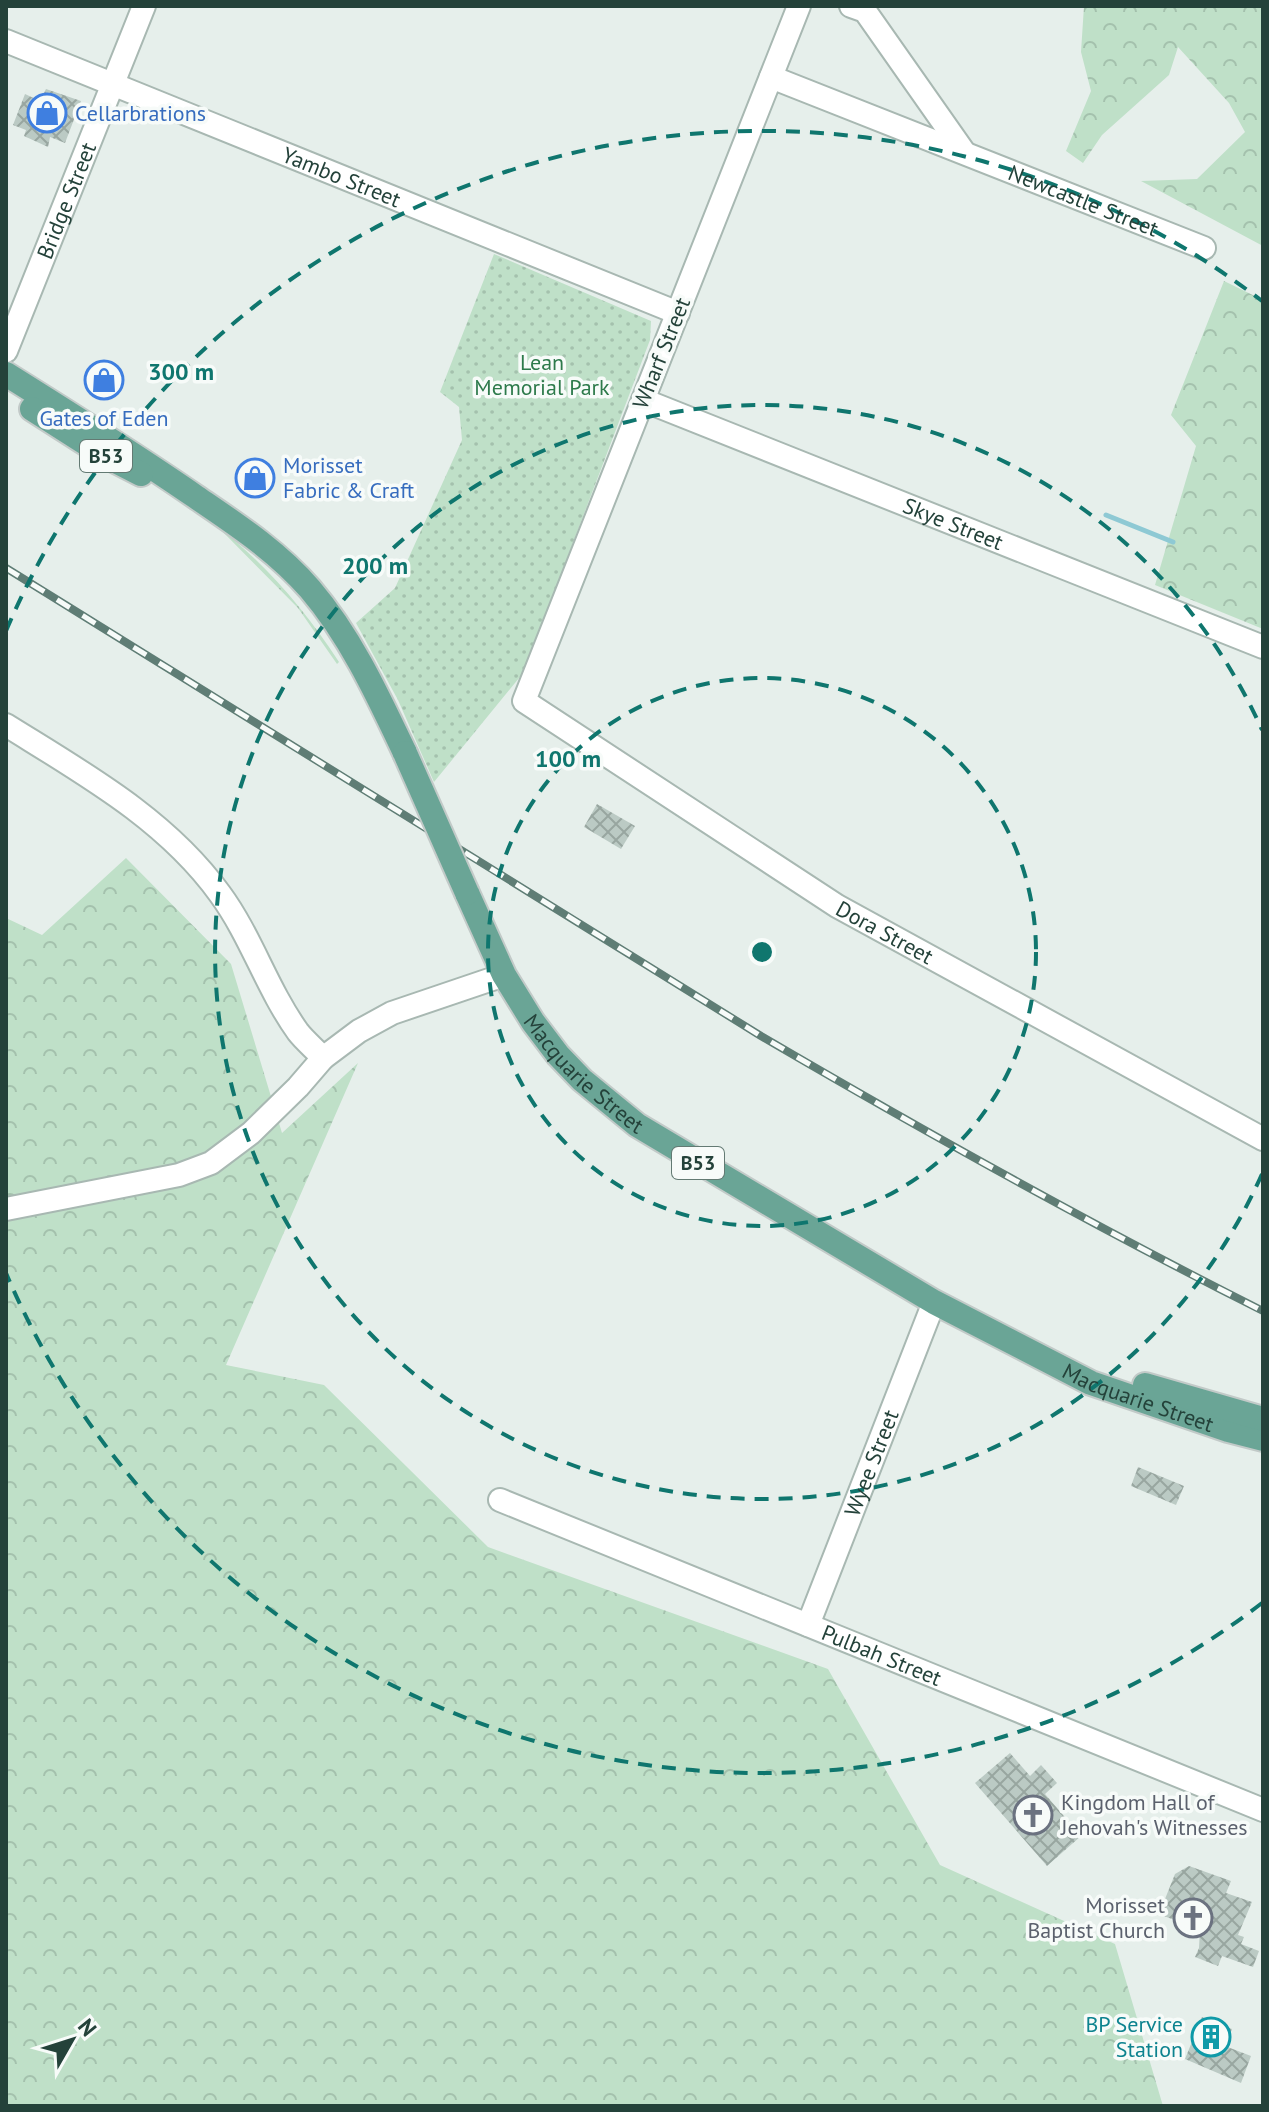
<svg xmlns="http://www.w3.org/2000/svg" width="1269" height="2112" font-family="'PT Sans',sans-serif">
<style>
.grass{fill:url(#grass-tufts)}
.forest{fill:url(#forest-crowns)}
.park{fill:url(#park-dots)}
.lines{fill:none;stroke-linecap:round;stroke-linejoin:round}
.stream{stroke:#8ec9d4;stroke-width:5}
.building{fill:url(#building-cross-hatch)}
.minor-casing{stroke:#a8b8b2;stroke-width:26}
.major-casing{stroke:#c2cac8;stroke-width:28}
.minor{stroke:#fff;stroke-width:22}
.major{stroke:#6aa596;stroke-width:24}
.rail-casing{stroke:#5f7d75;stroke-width:8}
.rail{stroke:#f7fbf9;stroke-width:5;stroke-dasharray:15;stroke-linecap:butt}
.major-bridge-casing{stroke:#c2cac8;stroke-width:28;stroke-linecap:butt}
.major-bridge{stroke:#6aa596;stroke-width:24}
.ring{fill:none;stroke:#0f766e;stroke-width:4;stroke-dasharray:14 10}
.labels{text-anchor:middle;stroke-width:7;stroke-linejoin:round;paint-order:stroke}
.shield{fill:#f7fbf9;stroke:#637a73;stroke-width:2}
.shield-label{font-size:20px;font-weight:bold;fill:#24423a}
.shop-label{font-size:22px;fill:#366cbe;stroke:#f7fbf9;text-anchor:start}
.street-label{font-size:22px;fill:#24423a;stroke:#f7fbf9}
.park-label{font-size:22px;fill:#2d7a4b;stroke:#f7fbf9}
.worship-label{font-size:22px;fill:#5b616d;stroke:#f7fbf9;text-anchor:start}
.culture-label{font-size:22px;fill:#0d838f;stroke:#f7fbf9;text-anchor:end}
.centre{fill:#0f766e;stroke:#f7fbf9;stroke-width:4}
.ring-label{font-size:24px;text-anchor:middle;font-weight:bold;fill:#0f766e;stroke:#f7fbf9;stroke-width:7;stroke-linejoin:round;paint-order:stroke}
</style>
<defs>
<pattern id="grass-tufts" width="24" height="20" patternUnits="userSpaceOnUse" patternTransform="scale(2)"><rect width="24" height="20" fill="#bfe0c8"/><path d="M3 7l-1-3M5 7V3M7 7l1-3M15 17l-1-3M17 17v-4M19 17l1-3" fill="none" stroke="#a4c1ad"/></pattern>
<pattern id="forest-crowns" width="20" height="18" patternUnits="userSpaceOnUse" patternTransform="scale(2)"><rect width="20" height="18" fill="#bfe0c8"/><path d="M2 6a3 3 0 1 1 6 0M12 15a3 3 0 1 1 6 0" fill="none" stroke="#a4c1ad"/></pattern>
<pattern id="park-dots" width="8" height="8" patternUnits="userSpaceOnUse" patternTransform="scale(2)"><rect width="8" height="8" fill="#bfe0c8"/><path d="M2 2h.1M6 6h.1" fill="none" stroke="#a4c1ad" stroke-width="1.8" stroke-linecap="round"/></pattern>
<pattern id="building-cross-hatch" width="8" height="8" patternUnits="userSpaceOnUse" patternTransform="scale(2)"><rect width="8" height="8" fill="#bbcac4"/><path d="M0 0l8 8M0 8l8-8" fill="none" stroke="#98a6a0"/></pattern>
</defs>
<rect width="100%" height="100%" fill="#e6efeb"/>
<path class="grass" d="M 214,523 C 266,565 303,607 339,662 L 337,664 L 298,608 Z"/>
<g class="forest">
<path d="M 1084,6 L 1263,6 L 1263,246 L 1141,181 L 1197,179 L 1245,132 L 1229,103 L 1178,47 L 1169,75 L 1102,135 L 1083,163 L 1066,151 L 1091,91 L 1081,52 Z"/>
<path d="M 1224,281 L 1263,300 L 1263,629 L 1155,585 L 1196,446 L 1171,415 Z"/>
<path d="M 126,858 L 231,964 L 282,1133 L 358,1063 L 226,1365 L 324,1385 L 488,1547 L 828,1669 L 940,1865 L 1115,1944 L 1163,2106 L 6,2106 L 6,918 L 42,935 Z"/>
</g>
<path class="park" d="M 494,254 L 651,321 L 650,340 L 524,672 L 434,782 L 398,700 L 356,623 L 395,588 L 462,440 L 459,407 L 440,392 Z"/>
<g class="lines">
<path class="stream" d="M 1106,515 L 1173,542"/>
</g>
<g class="building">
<path d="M 46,89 L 81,101 L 65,143 L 50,137 L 48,147 L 24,136 L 26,130 L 13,125 L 25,94 L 40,101 Z"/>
<path d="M 597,804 L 635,826 L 621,849 L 584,827 Z"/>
<path d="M 1138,1467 L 1184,1486 L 1176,1505 L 1131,1486 Z"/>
<path d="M 1010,1753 L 1030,1776 L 1041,1765 L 1057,1783 L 1045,1794 L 1081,1836 L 1047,1866 L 975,1783 Z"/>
<path d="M 1189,1866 L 1231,1881 L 1226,1893 L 1252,1902 L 1238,1935 L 1244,1937 L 1241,1944 L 1259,1951 L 1253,1967 L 1222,1956 L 1218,1966 L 1195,1957 L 1199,1948 L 1200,1930 L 1159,1914 L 1175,1874 Z"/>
<path d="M 1202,2017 L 1232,2029 L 1225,2046 L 1251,2056 L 1241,2083 L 1185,2059 Z"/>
</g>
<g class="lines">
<g class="minor-casing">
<g id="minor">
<path id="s1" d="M 799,6 L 524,701 L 837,906 L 1263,1139"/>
<path d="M 851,6 L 865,11 L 964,152"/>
<path id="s2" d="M 6,41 L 678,313"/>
<path id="s3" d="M 771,77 L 1204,248"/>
<path id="s4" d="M 6,351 L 144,6"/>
<path id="s5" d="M 643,400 L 1263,647"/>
<path d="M 6,725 C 83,773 166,819 220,894 C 251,936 267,989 298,1032 C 305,1041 315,1049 323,1058"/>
<path d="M 6,1209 L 179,1175 L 211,1163 L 251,1133 L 298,1087 L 323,1058 L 359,1031 L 392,1013 L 504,975"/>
<path id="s6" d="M 500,1500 L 1263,1810"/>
<path id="s7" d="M 808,1625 L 934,1302"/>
</g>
</g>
<g class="major-casing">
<g id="major">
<path d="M 6,374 C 70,414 134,454 196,497 C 237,525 277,551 310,589 C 351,637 378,696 405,753"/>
<path d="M 32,409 L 104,455 L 141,474"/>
<path id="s8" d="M 467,893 L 504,975 L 533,1022 L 558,1055 L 582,1080 L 637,1125 L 934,1302 L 1091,1383 L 1228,1430 L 1263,1439"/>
<path d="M 1145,1385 L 1263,1419"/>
</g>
</g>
<use href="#minor" class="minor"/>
<use href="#major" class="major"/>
<g class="rail-casing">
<path id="rail" d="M 6,568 L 761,1036 C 925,1132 1092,1225 1263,1311"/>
</g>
<use href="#rail" class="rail"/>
<g class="major-bridge-casing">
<path id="major-bridge" d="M 405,753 L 467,893"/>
</g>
<use href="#major-bridge" class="major-bridge"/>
</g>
<g class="ring">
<circle cx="762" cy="952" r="274"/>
<path d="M1262 1174A547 547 0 1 1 1262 730"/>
<path d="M1262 1603A821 821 0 0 1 6 1273M6 631A821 821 0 0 1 1262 301"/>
</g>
<defs>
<g id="shop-ring" transform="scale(2)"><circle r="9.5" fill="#f7fbf9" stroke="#3f7fe0" stroke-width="1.5"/><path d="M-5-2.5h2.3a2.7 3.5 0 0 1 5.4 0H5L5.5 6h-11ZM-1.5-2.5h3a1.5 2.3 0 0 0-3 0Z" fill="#3f7fe0"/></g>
<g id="church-ring" transform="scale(2)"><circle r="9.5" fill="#f7fbf9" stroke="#6b7280" stroke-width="1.5"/><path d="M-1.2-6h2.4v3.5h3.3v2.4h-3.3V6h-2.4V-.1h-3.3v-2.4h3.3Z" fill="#6b7280"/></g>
<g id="building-ring" transform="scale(2)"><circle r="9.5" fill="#f7fbf9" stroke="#0f9aa8" stroke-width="1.5"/><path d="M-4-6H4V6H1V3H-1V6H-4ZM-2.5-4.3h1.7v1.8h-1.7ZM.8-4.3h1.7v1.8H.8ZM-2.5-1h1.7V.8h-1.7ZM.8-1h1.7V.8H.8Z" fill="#0f9aa8"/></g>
</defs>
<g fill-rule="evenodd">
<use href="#shop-ring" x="47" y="113"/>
<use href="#shop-ring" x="104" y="380"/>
<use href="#shop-ring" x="255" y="478"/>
<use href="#church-ring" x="1033" y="1815"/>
<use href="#church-ring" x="1193" y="1918"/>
<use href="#building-ring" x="1211" y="2037"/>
</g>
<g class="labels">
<g class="shield">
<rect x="80" y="440" width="52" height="32" rx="6"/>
<rect x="672" y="1147" width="52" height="32" rx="6"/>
</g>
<g class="shield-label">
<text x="106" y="463">B53</text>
<text x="698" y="1170">B53</text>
</g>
<g class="shop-label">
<text x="75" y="121">Cellarbrations</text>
<text x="104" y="426" text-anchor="middle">Gates of Eden</text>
<text x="283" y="473">Morisset<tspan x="283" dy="25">Fabric &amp; Craft</tspan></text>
</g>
<g class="street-label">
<text dy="8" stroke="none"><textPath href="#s2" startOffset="362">Yambo Street</textPath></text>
<text dy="8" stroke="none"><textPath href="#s4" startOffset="162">Bridge Street</textPath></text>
<text dy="8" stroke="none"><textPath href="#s3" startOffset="336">Newcastle Street</textPath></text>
<text transform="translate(661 353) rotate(-68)" y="8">Wharf Street</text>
<text dy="8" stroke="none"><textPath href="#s5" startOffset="334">Skye Street</textPath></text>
<text dy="8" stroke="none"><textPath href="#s1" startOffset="1176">Dora Street</textPath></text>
<text dy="8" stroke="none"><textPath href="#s8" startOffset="218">Macquarie Street</textPath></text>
<text dy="8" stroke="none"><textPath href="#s8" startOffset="864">Macquarie Street</textPath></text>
<text dy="8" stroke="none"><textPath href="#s7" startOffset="174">Wyee Street</textPath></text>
<text dy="8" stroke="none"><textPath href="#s6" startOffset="412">Pulbah Street</textPath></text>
</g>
<g class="park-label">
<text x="542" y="370">Lean<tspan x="542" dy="25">Memorial Park</tspan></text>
</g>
<g class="worship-label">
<text x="1061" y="1810">Kingdom Hall of<tspan x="1061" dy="25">Jehovah's Witnesses</tspan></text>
<text x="1165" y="1913" text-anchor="end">Morisset<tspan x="1165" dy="25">Baptist Church</tspan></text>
</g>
<g class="culture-label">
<text x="1183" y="2032">BP Service<tspan x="1183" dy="25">Station</tspan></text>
</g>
</g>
<circle cx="762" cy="952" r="12" class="centre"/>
<g class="ring-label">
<text x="181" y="380">300 m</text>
<text x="375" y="574">200 m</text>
<text x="568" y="767">100 m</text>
</g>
<rect width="1269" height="2112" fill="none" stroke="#24423a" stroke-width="16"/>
<g transform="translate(72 2040) rotate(51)" stroke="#f7fbf9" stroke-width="6" paint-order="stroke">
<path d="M0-6L14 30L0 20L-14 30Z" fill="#24423a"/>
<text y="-12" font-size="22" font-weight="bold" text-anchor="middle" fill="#24423a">N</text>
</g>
</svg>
